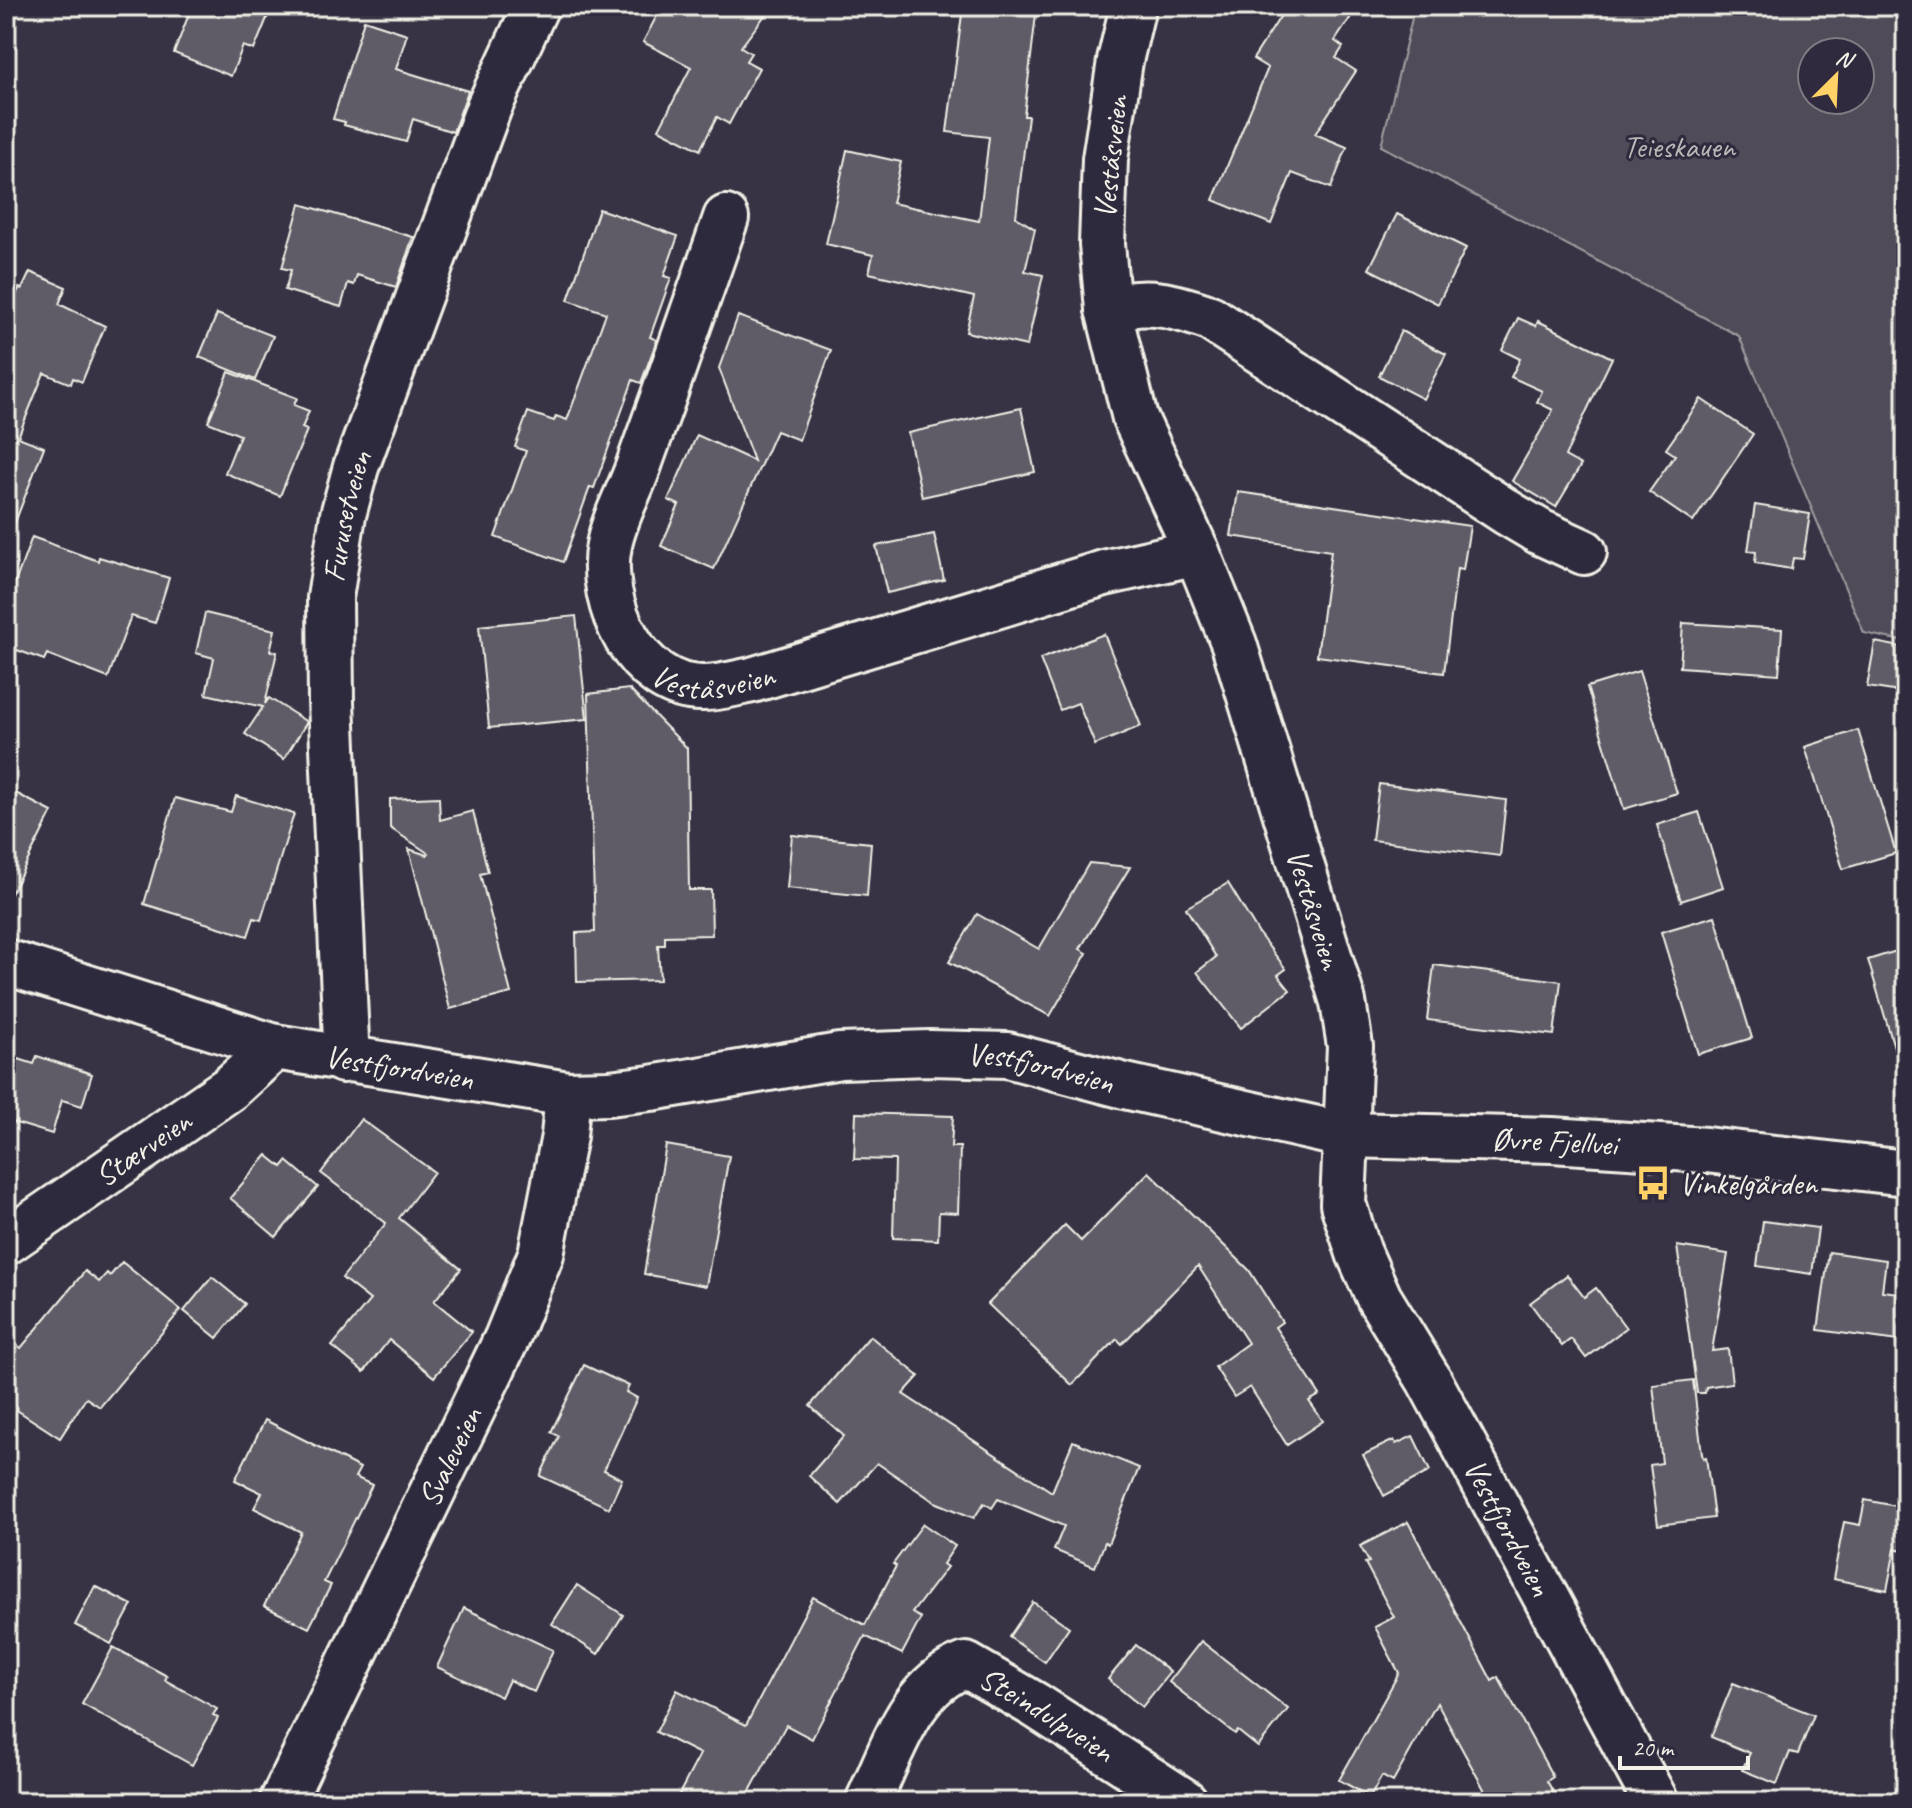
<svg xmlns="http://www.w3.org/2000/svg" width="1912" height="1808" font-family="Caveat,sans-serif">
<style>
.green{fill:#504b59;stroke:#a29ea0;stroke-width:2;fill-rule:evenodd}
.building{fill:#5f5c67;stroke:#f4f1e8;stroke-width:2}
.lines{fill:none;stroke-linecap:round;stroke-linejoin:round}
.street-casing{stroke:#f4f1e8;stroke-width:50}
.street{stroke:#2f2a3d;stroke-width:44}
.labels{text-anchor:middle;stroke-width:6;stroke-linejoin:round;paint-order:stroke}
.park-label{font-size:32px;fill:#bbb7b6;stroke:#2f2a3d}
.street-label{font-size:32px;fill:#f4f1e8;stroke:#2f2a3d}
.poi-label{font-size:32px;fill:#f4f1e8;stroke:#2f2a3d;text-anchor:start}
</style>
<rect width="100%" height="100%" fill="#373244"/>
<filter id="ink" filterUnits="userSpaceOnUse"><feTurbulence type="fractalNoise" baseFrequency=".0125" numOctaves="2"/><feDisplacementMap in="SourceGraphic" scale="16" xChannelSelector="R" yChannelSelector="G"/><feConvolveMatrix kernelMatrix="1 2 1 2 8 2 1 2 1" color-interpolation-filters="sRGB"/></filter>
<g filter="url(#ink)">
<path class="green" d="M 1415,6 L 1906,6 L 1906,642 L 1864,633 L 1739,336 L 1381,146 ZM 1812,52 L 1860,52 L 1860,100 L 1812,100 Z"/>
<g class="building">
<path d="M 192,6 L 272,6 L 254,50 L 243,46 L 231,76 L 174,53 Z"/>
<path d="M 662,6 L 772,6 L 741,47 L 751,53 L 746,61 L 759,68 L 729,124 L 717,117 L 700,150 L 659,129 L 691,67 L 643,42 Z"/>
<path d="M 963,6 L 1037,6 L 1024,116 L 1028,116 L 1016,217 L 1035,229 L 1025,271 L 1043,275 L 1027,346 L 966,332 L 974,297 L 869,273 L 873,255 L 826,244 L 847,150 L 901,162 L 892,203 L 979,221 L 989,137 L 947,132 Z"/>
<path d="M 1287,6 L 1358,6 L 1335,41 L 1343,47 L 1336,58 L 1356,71 L 1315,134 L 1347,147 L 1331,188 L 1292,173 L 1271,224 L 1213,200 L 1268,68 L 1253,59 Z"/>
<path d="M 364,20 L 407,34 L 396,69 L 468,91 L 453,132 L 413,119 L 406,142 L 344,125 L 345,122 L 333,119 Z"/>
<path d="M 300,204 L 413,237 L 396,287 L 357,275 L 354,285 L 348,283 L 341,307 L 285,290 L 291,270 L 282,268 Z"/>
<path d="M 599,209 L 678,236 L 664,276 L 671,278 L 650,337 L 657,340 L 641,383 L 633,380 L 594,488 L 590,487 L 563,562 L 495,537 L 526,451 L 515,447 L 528,412 L 554,421 L 556,416 L 567,420 L 606,313 L 568,300 Z"/>
<path d="M 1397,214 L 1466,248 L 1438,304 L 1369,269 Z"/>
<path d="M 30,272 L 66,287 L 59,304 L 105,326 L 82,382 L 73,378 L 71,384 L 44,373 L 18,437 L 44,447 L 9,538 L 6,537 L 6,318 L 19,288 L 22,289 Z"/>
<path d="M 217,314 L 273,336 L 255,380 L 199,357 Z"/>
<path d="M 738,316 L 831,350 L 799,440 L 776,431 L 714,569 L 661,546 L 679,505 L 668,500 L 697,435 L 754,461 L 719,368 Z"/>
<path d="M 1518,318 L 1536,326 L 1538,321 L 1612,358 L 1565,456 L 1581,465 L 1556,507 L 1512,481 L 1553,410 L 1537,402 L 1542,391 L 1511,377 L 1520,359 L 1502,350 Z"/>
<path d="M 1401,331 L 1446,354 L 1423,399 L 1379,376 Z"/>
<path d="M 229,372 L 297,398 L 294,405 L 309,411 L 302,428 L 307,430 L 280,496 L 225,473 L 240,435 L 208,422 Z"/>
<path d="M 1701,399 L 1753,434 L 1693,522 L 1649,492 L 1675,455 L 1666,449 Z"/>
<path d="M 1021,408 L 1035,472 L 922,497 L 908,433 Z"/>
<path d="M 1238,492 L 1470,526 L 1463,570 L 1457,569 L 1444,673 L 1317,656 L 1331,551 L 1231,536 Z"/>
<path d="M 1755,505 L 1810,514 L 1803,559 L 1793,558 L 1791,569 L 1755,563 L 1756,552 L 1748,551 Z"/>
<path d="M 934,534 L 944,580 L 887,593 L 876,546 Z"/>
<path d="M 32,537 L 98,561 L 99,557 L 169,578 L 155,623 L 131,616 L 108,678 L 47,654 L 44,660 L 6,646 L 6,607 Z"/>
<path d="M 205,613 L 275,630 L 270,651 L 277,652 L 265,704 L 269,698 L 307,722 L 284,759 L 245,734 L 263,707 L 206,694 L 214,658 L 196,653 Z"/>
<path d="M 576,616 L 587,719 L 489,728 L 479,626 Z"/>
<path d="M 1683,623 L 1782,629 L 1779,674 L 1680,667 Z"/>
<path d="M 1104,634 L 1141,726 L 1095,745 L 1078,703 L 1060,710 L 1040,659 Z"/>
<path d="M 1875,642 L 1906,648 L 1906,693 L 1867,687 Z"/>
<path d="M 1639,671 L 1677,793 L 1624,809 L 1587,687 Z"/>
<path d="M 629,689 L 687,748 L 689,890 L 711,890 L 712,935 L 665,936 L 665,945 L 658,945 L 660,980 L 577,982 L 576,933 L 595,932 L 588,694 Z"/>
<path d="M 1858,730 L 1896,853 L 1843,869 L 1805,747 Z"/>
<path d="M 1379,784 L 1506,800 L 1500,856 L 1372,840 Z"/>
<path d="M 6,788 L 52,812 L 6,904 Z"/>
<path d="M 236,796 L 294,814 L 261,920 L 254,918 L 248,936 L 144,904 L 175,798 L 231,812 Z"/>
<path d="M 439,797 L 440,820 L 473,811 L 488,872 L 480,874 L 511,993 L 450,1009 L 409,849 L 427,855 L 428,853 L 390,828 L 390,799 Z"/>
<path d="M 1699,812 L 1723,887 L 1681,901 L 1657,825 Z"/>
<path d="M 792,835 L 871,843 L 867,896 L 787,888 Z"/>
<path d="M 1089,863 L 1130,867 L 1080,949 L 1087,953 L 1050,1016 L 949,962 L 977,914 L 1039,949 Z"/>
<path d="M 1228,883 L 1259,934 L 1286,969 L 1278,975 L 1290,990 L 1241,1028 L 1197,972 L 1216,957 L 1186,908 Z"/>
<path d="M 1715,916 L 1752,1038 L 1698,1054 L 1661,932 Z"/>
<path d="M 1906,948 L 1906,1056 L 1897,1057 L 1868,960 Z"/>
<path d="M 1434,965 L 1561,981 L 1554,1035 L 1427,1020 Z"/>
<path d="M 6,1055 L 34,1064 L 37,1056 L 92,1074 L 82,1106 L 62,1100 L 52,1134 L 6,1120 Z"/>
<path d="M 856,1113 L 953,1116 L 951,1147 L 960,1147 L 958,1213 L 939,1212 L 938,1240 L 893,1238 L 895,1160 L 854,1159 Z"/>
<path d="M 361,1119 L 434,1172 L 399,1218 L 461,1269 L 434,1301 L 472,1332 L 434,1377 L 389,1340 L 364,1372 L 332,1346 L 370,1300 L 342,1278 L 386,1223 L 321,1173 Z"/>
<path d="M 666,1145 L 729,1156 L 706,1286 L 644,1274 Z"/>
<path d="M 267,1155 L 282,1167 L 287,1161 L 318,1187 L 276,1237 L 230,1198 Z"/>
<path d="M 1149,1172 L 1249,1270 L 1282,1322 L 1275,1327 L 1320,1395 L 1309,1401 L 1323,1421 L 1287,1445 L 1250,1387 L 1234,1397 L 1215,1367 L 1248,1343 L 1198,1266 L 1122,1344 L 1117,1339 L 1072,1385 L 988,1304 L 1065,1225 L 1081,1241 Z"/>
<path d="M 1763,1221 L 1818,1228 L 1812,1274 L 1757,1266 Z"/>
<path d="M 1677,1246 L 1728,1254 L 1712,1351 L 1728,1349 L 1732,1383 L 1706,1387 L 1705,1393 L 1697,1393 Z"/>
<path d="M 1829,1252 L 1886,1260 L 1882,1291 L 1906,1294 L 1906,1342 L 1818,1330 Z"/>
<path d="M 122,1262 L 181,1310 L 100,1407 L 86,1398 L 60,1438 L 6,1403 L 6,1339 L 21,1348 L 85,1271 L 99,1282 L 107,1273 L 110,1276 Z"/>
<path d="M 1567,1275 L 1584,1297 L 1596,1288 L 1626,1328 L 1586,1358 L 1571,1339 L 1562,1346 L 1530,1303 Z"/>
<path d="M 212,1277 L 245,1304 L 217,1338 L 184,1311 Z"/>
<path d="M 870,1336 L 919,1376 L 903,1394 L 1052,1492 L 1073,1441 L 1139,1468 L 1108,1544 L 1105,1542 L 1095,1567 L 1054,1550 L 1064,1526 L 998,1499 L 992,1508 L 984,1503 L 974,1518 L 935,1502 L 877,1463 L 840,1504 L 809,1476 L 844,1436 L 810,1406 Z"/>
<path d="M 584,1365 L 629,1386 L 626,1392 L 637,1398 L 604,1470 L 622,1479 L 609,1508 L 540,1476 L 559,1436 L 551,1432 Z"/>
<path d="M 1693,1380 L 1702,1454 L 1703,1458 L 1706,1457 L 1714,1518 L 1658,1525 L 1650,1465 L 1662,1463 L 1653,1385 Z"/>
<path d="M 265,1420 L 360,1468 L 355,1477 L 372,1485 L 324,1582 L 331,1585 L 309,1628 L 264,1606 L 301,1532 L 254,1508 L 262,1493 L 235,1480 Z"/>
<path d="M 1413,1436 L 1430,1471 L 1384,1496 L 1363,1455 L 1394,1440 L 1396,1444 Z"/>
<path d="M 1865,1500 L 1906,1508 L 1906,1529 L 1902,1551 L 1895,1549 L 1887,1590 L 1833,1579 L 1844,1522 L 1860,1525 Z"/>
<path d="M 1408,1522 L 1492,1681 L 1498,1677 L 1553,1777 L 1547,1781 L 1559,1802 L 1491,1802 L 1437,1703 L 1393,1782 L 1382,1776 L 1370,1797 L 1339,1780 L 1399,1673 L 1375,1627 L 1394,1617 L 1365,1563 L 1369,1562 L 1360,1546 Z"/>
<path d="M 923,1524 L 955,1546 L 943,1564 L 947,1567 L 912,1613 L 921,1618 L 902,1654 L 865,1636 L 812,1739 L 786,1725 L 744,1802 L 675,1802 L 700,1754 L 656,1732 L 677,1690 L 746,1725 L 813,1597 L 865,1625 L 896,1566 L 893,1564 Z"/>
<path d="M 577,1585 L 623,1615 L 598,1654 L 552,1624 Z"/>
<path d="M 95,1586 L 132,1605 L 111,1644 L 75,1625 Z"/>
<path d="M 1033,1602 L 1069,1627 L 1045,1662 L 1009,1637 Z"/>
<path d="M 464,1608 L 553,1650 L 534,1692 L 509,1680 L 501,1697 L 437,1667 Z"/>
<path d="M 1201,1641 L 1288,1709 L 1258,1747 L 1238,1731 L 1235,1734 L 1169,1682 Z"/>
<path d="M 1136,1645 L 1170,1672 L 1142,1707 L 1108,1679 Z"/>
<path d="M 113,1647 L 167,1676 L 165,1680 L 217,1709 L 213,1715 L 218,1718 L 192,1765 L 82,1704 Z"/>
<path d="M 1733,1683 L 1814,1715 L 1798,1754 L 1790,1752 L 1777,1784 L 1742,1770 L 1750,1753 L 1711,1737 Z"/>
</g>
<g class="lines">
<g class="street-casing">
<g id="street">
<path id="s1" d="M 1133,6 L 1120,61 L 1105,159 L 1102,244 L 1108,309 L 1135,418 L 1197,552 L 1234,644 L 1343,1002 L 1350,1046 L 1343,1204 L 1359,1253 L 1379,1298 L 1429,1380 L 1656,1802"/>
<path id="s2" d="M 726,218 C 698,299 670,379 641,459 C 632,488 615,515 609,545 C 597,602 637,690 704,688 C 720,688 737,683 752,680 L 1104,573 L 1197,552"/>
<path d="M 1108,309 C 1147,298 1173,305 1210,318 L 1508,513 L 1540,532 L 1584,552"/>
<path id="s3" d="M 6,962 L 275,1047 L 568,1094 L 609,1093 L 651,1088 L 840,1056 L 930,1053 L 1007,1055 L 1125,1086 L 1344,1135 L 1552,1140 L 1706,1150 L 1906,1173"/>
<path id="s4" d="M 343,1060 L 346,1041 L 331,702 L 330,598 L 343,515 L 356,467 L 489,107 L 536,6"/>
<path id="s5" d="M 6,1242 L 230,1088 L 275,1047"/>
<path id="s6" d="M 282,1802 L 507,1338 L 541,1254 L 564,1136 L 568,1094"/>
<path id="s7" d="M 868,1802 C 892,1752 910,1685 966,1665 L 1035,1705 L 1185,1802"/>
</g>
</g>
<use href="#street" class="street"/>
</g>
</g>
<defs>
<g id="bus-bare" transform="scale(2.76)"><path d="M-5-6H5V4H4V6H2V4H-2V6H-4V4H-5ZM-3.5-4V0h7V-4ZM-3.5 1.2v1.5H-2V1.2ZM2 1.2v1.5H3.5V1.2Z" fill="#ffd166" stroke="#2f2a3d" stroke-width="2.5" paint-order="stroke"/></g>
</defs>
<g fill-rule="evenodd">
<use href="#bus-bare" x="1653" y="1183"/>
</g>
<g class="labels">
<g class="park-label">
<text x="1679" y="157">Teieskauen</text>
</g>
<g class="street-label">
<text transform="translate(1110 157) rotate(-84)" y="11">Veståsveien</text>
<text dy="11" stroke="none"><textPath href="#s4" startOffset="546">Furusetveien</textPath></text>
<text dy="11" stroke="none"><textPath href="#s2" startOffset="550">Veståsveien</textPath></text>
<text dy="11" stroke="none"><textPath href="#s1" startOffset="942">Veståsveien</textPath></text>
<text dy="11" stroke="none"><textPath href="#s3" startOffset="408">Vestfjordveien</textPath></text>
<text dy="11" stroke="none"><textPath href="#s3" startOffset="1056">Vestfjordveien</textPath></text>
<text dy="11" stroke="none"><textPath href="#s3" startOffset="1578">Øvre Fjellvei</textPath></text>
<text dy="11" stroke="none"><textPath href="#s5" startOffset="166">Stærveien</textPath></text>
<text dy="11" stroke="none"><textPath href="#s6" startOffset="384">Svaleveien</textPath></text>
<text dy="11" stroke="none"><textPath href="#s1" startOffset="1606">Vestfjordveien</textPath></text>
<text dy="11" stroke="none"><textPath href="#s7" startOffset="268">Steindulpveien</textPath></text>
</g>
<g class="poi-label">
<text x="1679" y="1194">Vinkelgården</text>
</g>
</g>
<rect width="1912" height="1808" fill="none" stroke="#2f2a3d" stroke-width="32"/>
<rect x="16" y="16" width="1880" height="1776" fill="none" stroke="#f4f1e8" stroke-width="3" filter="url(#ink)"/>
<g transform="translate(1836 76) rotate(24)"><circle r="38" fill="#2f2a3d" stroke="#7e7a81" stroke-width="2"/>
<path d="M0-6L14 30L0 20L-14 30Z" fill="#ffd166"/>
<text y="-12" font-size="22" font-weight="bold" text-anchor="middle" fill="#f4f1e8">N</text>
</g>
<path d="M1620 1756v12h128v-12" fill="none" stroke="#f4f1e8" stroke-width="4"/>
<text x="1632" y="1756" font-size="24" fill="#f4f1e8" stroke="#2f2a3d" stroke-width="6" paint-order="stroke">20 m</text>
</svg>
